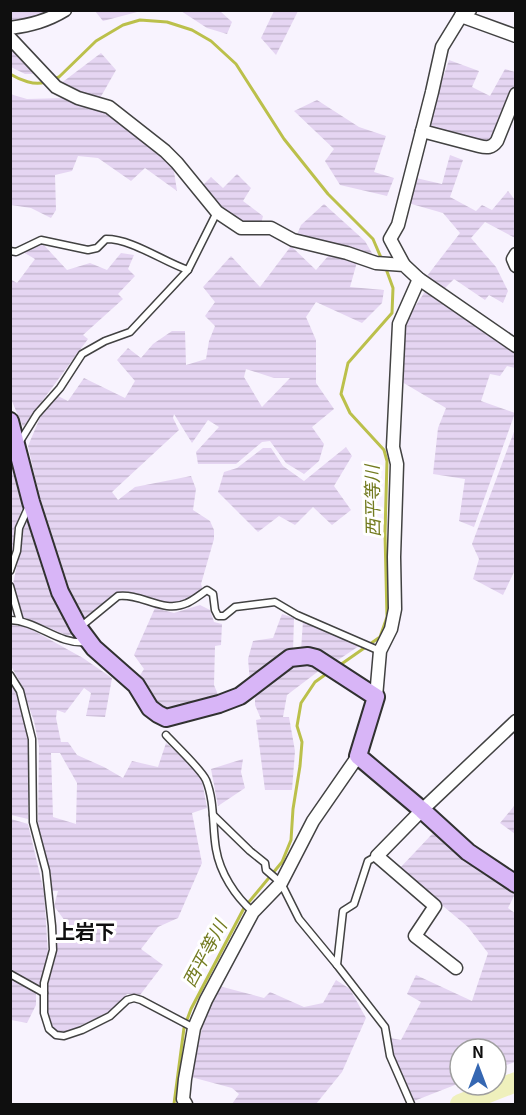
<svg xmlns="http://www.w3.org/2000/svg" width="526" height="1115" font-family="Georgia,'Noto Sans JP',serif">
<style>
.farmland{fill:url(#farmland-rules);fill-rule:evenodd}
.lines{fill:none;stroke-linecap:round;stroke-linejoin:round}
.stream{stroke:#bbc04b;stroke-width:3}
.river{stroke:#eff0bc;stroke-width:20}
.lane-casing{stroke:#424242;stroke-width:9}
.street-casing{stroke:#424242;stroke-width:15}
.secondary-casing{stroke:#313131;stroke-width:20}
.lane{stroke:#fff;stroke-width:6}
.street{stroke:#fff;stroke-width:12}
.secondary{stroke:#d8b5f7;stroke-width:16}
.labels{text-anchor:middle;stroke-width:6;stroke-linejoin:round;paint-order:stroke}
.water-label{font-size:18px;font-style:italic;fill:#737b20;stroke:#fff}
.quarter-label{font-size:20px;font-weight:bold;fill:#0f0f0f;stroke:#fff}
</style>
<defs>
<pattern id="farmland-rules" width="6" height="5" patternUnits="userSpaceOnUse" patternTransform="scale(1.5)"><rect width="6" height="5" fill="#e5d5f2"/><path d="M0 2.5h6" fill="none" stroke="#c3b6ce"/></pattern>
</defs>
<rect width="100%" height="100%" fill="#f8f3fe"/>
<g class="farmland">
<path d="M 11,11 L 61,11 L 11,25 Z"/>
<path d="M 95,11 L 141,11 L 103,21 Z"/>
<path d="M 181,11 L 220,11 L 232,22 L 227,34 L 207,28 Z"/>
<path d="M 274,11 L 298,11 L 276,55 L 261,38 Z"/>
<path d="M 10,45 L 36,74 L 25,74 L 11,67 Z"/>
<path d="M 101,53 L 116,70 L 99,100 L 76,93 L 60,84 Z"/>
<path d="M 449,60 L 479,71 L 472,87 L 490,96 L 505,69 L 515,72 L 515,86 L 496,138 L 485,145 L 426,128 Z"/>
<path d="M 10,94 L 27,99 L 66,98 L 95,110 L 106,110 L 173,165 L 177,191 L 145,168 L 131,181 L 98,158 L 78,156 L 72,171 L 55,175 L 56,210 L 51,218 L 31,208 L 11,205 Z"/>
<path d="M 317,100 L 359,127 L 386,136 L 374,172 L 394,178 L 387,196 L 340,185 L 325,161 L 334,149 L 294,111 Z"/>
<path d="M 450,155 L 463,160 L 450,197 L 476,211 L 482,205 L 492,210 L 508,191 L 515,200 L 515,238 L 485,222 L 471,238 L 496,267 L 508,291 L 503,303 L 489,295 L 485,300 L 454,279 L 444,289 L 427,276 L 460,233 L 443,213 L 408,203 L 416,178 L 442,184 Z"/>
<path d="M 237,174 L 251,188 L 243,201 L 263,216 L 261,224 L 241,222 L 217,205 L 201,187 L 211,177 L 223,188 Z"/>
<path d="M 324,204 L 365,241 L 373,255 L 296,237 L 301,225 Z"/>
<path d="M 41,242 L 67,270 L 90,263 L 107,270 L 121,253 L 134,255 L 128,269 L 135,276 L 118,294 L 123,299 L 83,335 L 88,339 L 23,427 L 11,399 L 10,279 L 17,283 L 35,259 L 23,252 Z"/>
<path d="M 291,246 L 316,270 L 329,255 L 357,262 L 350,287 L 384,290 L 382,303 L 362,323 L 316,302 L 306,317 L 316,340 L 316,383 L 334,409 L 312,427 L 324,444 L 319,461 L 304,474 L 286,463 L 270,441 L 262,442 L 236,464 L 198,464 L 196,452 L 219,427 L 208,420 L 192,443 L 174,414 L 173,418 L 179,430 L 112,492 L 118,500 L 135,487 L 191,476 L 196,489 L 193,510 L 210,521 L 214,530 L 214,539 L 201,584 L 203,590 L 188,600 L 169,604 L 127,591 L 119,592 L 84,618 L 69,598 L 45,522 L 28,446 L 42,413 L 58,396 L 68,401 L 84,378 L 125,398 L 135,381 L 117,360 L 128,348 L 141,358 L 153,344 L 172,331 L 185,331 L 186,365 L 206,359 L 209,341 L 215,326 L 205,316 L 215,302 L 203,287 L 231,256 L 260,287 ZM 246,369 L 274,378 L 290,378 L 262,407 L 244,377 Z"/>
<path d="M 426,290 L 515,350 L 515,368 L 507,366 L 500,376 L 490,374 L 481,401 L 515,413 L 474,527 L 459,521 L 465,479 L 433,474 L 438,428 L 446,408 L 402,382 L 403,325 Z"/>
<path d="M 515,429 L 515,570 L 503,595 L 473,579 L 479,559 L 472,544 Z"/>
<path d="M 346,447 L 352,456 L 334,486 L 351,510 L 332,525 L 313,507 L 295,525 L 279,516 L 258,532 L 218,492 L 224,472 L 237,468 L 263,448 L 271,448 L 283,466 L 304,481 Z"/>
<path d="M 10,457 L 24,504 L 14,530 L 14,551 L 10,561 Z"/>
<path d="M 30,516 L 78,635 L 66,635 L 23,617 L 13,584 L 21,545 L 21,531 Z"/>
<path d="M 200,605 L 210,610 L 214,622 L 222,624 L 221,645 L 215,646 L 214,685 L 219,697 L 173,713 L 155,706 L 137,680 L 144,669 L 134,655 L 155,608 L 174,613 Z"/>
<path d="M 282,614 L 294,618 L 293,652 L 250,681 L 248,659 L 253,641 L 273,638 Z"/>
<path d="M 303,620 L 359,646 L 335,662 L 301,651 Z"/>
<path d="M 11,625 L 27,627 L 83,658 L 112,678 L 105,717 L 86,716 L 91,693 L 84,688 L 65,713 L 57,710 L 56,718 L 61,742 L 68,742 L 77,755 L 104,767 L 123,778 L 132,761 L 158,767 L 166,743 L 191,764 L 202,781 L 207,808 L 192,813 L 202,863 L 178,918 L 158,927 L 141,949 L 163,965 L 140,995 L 127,994 L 109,1012 L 69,1031 L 60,1032 L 51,1027 L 48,1015 L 48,984 L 55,947 L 65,933 L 65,921 L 54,906 L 58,891 L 52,891 L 47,860 L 38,830 L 39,746 L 34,721 L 20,682 L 11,666 ZM 51,753 L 60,753 L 77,783 L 76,824 L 53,817 Z"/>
<path d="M 302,660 L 313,663 L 320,670 L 287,695 L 283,717 L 289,717 L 295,751 L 292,790 L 265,790 L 256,720 L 261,719 L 255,705 L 255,692 L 273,684 L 284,669 Z"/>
<path d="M 10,682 L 15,689 L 29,736 L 28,819 L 11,815 Z"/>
<path d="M 243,759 L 241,772 L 245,788 L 218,806 L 211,769 Z"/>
<path d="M 515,805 L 515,834 L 500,823 Z"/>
<path d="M 11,819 L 28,824 L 44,892 L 48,954 L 40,986 L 11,970 Z"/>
<path d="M 434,832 L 515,894 L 508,908 L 516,914 L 515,1062 L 496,1069 L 496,1049 L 460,1049 L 460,1083 L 414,1101 L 394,1056 L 390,1038 L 401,1040 L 421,1002 L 407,994 L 416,975 L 472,1001 L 488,953 L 468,927 L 399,869 Z"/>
<path d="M 11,976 L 36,990 L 36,1005 L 27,1023 L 11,1020 Z"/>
<path d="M 336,980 L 350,989 L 366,1018 L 342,1072 L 316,1104 L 232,1104 L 239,1094 L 232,1088 L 191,1077 L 205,1015 L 219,986 L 264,998 L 270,992 L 304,1007 L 323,1003 Z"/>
</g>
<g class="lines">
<g class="stream">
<path d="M 10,74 C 20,80 35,86 45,82"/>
<path d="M 54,79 L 59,77 L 96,41 L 123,25 L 140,20 L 167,22 L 192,30 L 211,41 L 236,64 L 284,139 L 328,194 L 373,239 L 382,260"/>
<path d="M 340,665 L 380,637 L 387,617 L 385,533 L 387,461 L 384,450 L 350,413 L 341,394 L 348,363 L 392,313 L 393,288 L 385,266"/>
<path d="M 174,1104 L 184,1028 L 191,1009 L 244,908 L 282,862 L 291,840 L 293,809 L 300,766 L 302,742 L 297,726 L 301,703 L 315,682 L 329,672"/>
</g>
<path class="river" d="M 460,1104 L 516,1082"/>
<g class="lane-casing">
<g id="lane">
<path d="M 10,251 L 16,252 L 41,240 L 88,250 L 97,248 L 106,239 C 132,239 162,261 188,270"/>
<path d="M 19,443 L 37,414 L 60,388 L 82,354 L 105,341 L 130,332 L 188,270 L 217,212"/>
<path d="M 10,571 L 17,551 L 19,528 L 28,508"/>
<path d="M 10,586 L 20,621"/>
<path d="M 10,620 C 38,621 58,645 86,642"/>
<path d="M 79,628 L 118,596 C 142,593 163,614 187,603 C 194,600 201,594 207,590 L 213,594 L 215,610 L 218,616 L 224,616 L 235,607 L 275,602 L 297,615 L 380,651"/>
<path d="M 10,675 L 20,691 L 32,739 L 33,822 L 46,871 L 52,926 L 53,950 L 44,983 L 44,1013 L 49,1029 L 56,1035 L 64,1036 L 82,1030 L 110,1016 L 127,1000 L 134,998 L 141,1000 L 194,1028"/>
<path d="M 166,735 C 175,745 201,769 206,780 C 215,802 212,826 216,849 C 220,873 235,896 253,912"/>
<path d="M 213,815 L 250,851 L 265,863 L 266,870 L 281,883 L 299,919 L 337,965"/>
<path d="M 377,856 L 368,861 L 354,904 L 343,911 L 337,965 L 385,1027 L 390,1056 L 411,1104"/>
<path d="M 10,974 L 44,993"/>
</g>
</g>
<g class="street-casing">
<g id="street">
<path d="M 461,16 L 516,36"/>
<path d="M 10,28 C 31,25 47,21 65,10"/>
<path d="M 10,38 L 56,87 L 78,98 L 109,107 L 165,151 L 177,163 L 217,212 L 241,228 L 271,228 L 293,240 L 347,253 L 376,263 L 404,265 L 419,279 L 516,346"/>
<path d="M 422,131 L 479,146 C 487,148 492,148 497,141 L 516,94"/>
<path d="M 516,254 L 513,259 L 516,266"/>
<path d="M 404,265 L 390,239 L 398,225 L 432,92 L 442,47 L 461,16 L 470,10"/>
<path d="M 376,697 L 380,651 L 391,629 L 395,609 L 394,557 L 397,464 L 393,447 L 399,324 L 419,279"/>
<path d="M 456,968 L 415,936 L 435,906 L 377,856 L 422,810 L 516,721"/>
<path d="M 186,1104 L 183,1099 L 185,1079 L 194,1028 L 206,1000 L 253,912 L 281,883 L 313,821 L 358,756"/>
</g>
</g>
<g class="secondary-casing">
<path id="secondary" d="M 10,421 L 31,502 L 60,592 L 79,628 L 94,648 L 136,685 L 150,708 L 158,714 L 166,718 L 219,704 L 240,696 L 290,658 L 308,656 L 316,658 L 376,697 L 358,756 L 422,810 L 468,852 L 516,884"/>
</g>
<use href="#lane" class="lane"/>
<use href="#street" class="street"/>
<use href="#secondary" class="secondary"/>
</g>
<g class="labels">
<g class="water-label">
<text transform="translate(373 501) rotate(-91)" y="6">西平等川</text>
<text transform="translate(205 954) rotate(-62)" y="6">西平等川</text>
</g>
<g class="quarter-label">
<text x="85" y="939">上岩下</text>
</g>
</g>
<rect width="526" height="1115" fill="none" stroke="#0f0f0f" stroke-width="24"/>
<g transform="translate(478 1067)"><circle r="28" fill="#ffffff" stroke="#9f9f9f" stroke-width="1.5"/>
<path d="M0-4.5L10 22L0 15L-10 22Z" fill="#3567b2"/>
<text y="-9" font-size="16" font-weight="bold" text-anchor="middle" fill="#0f0f0f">N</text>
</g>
</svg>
